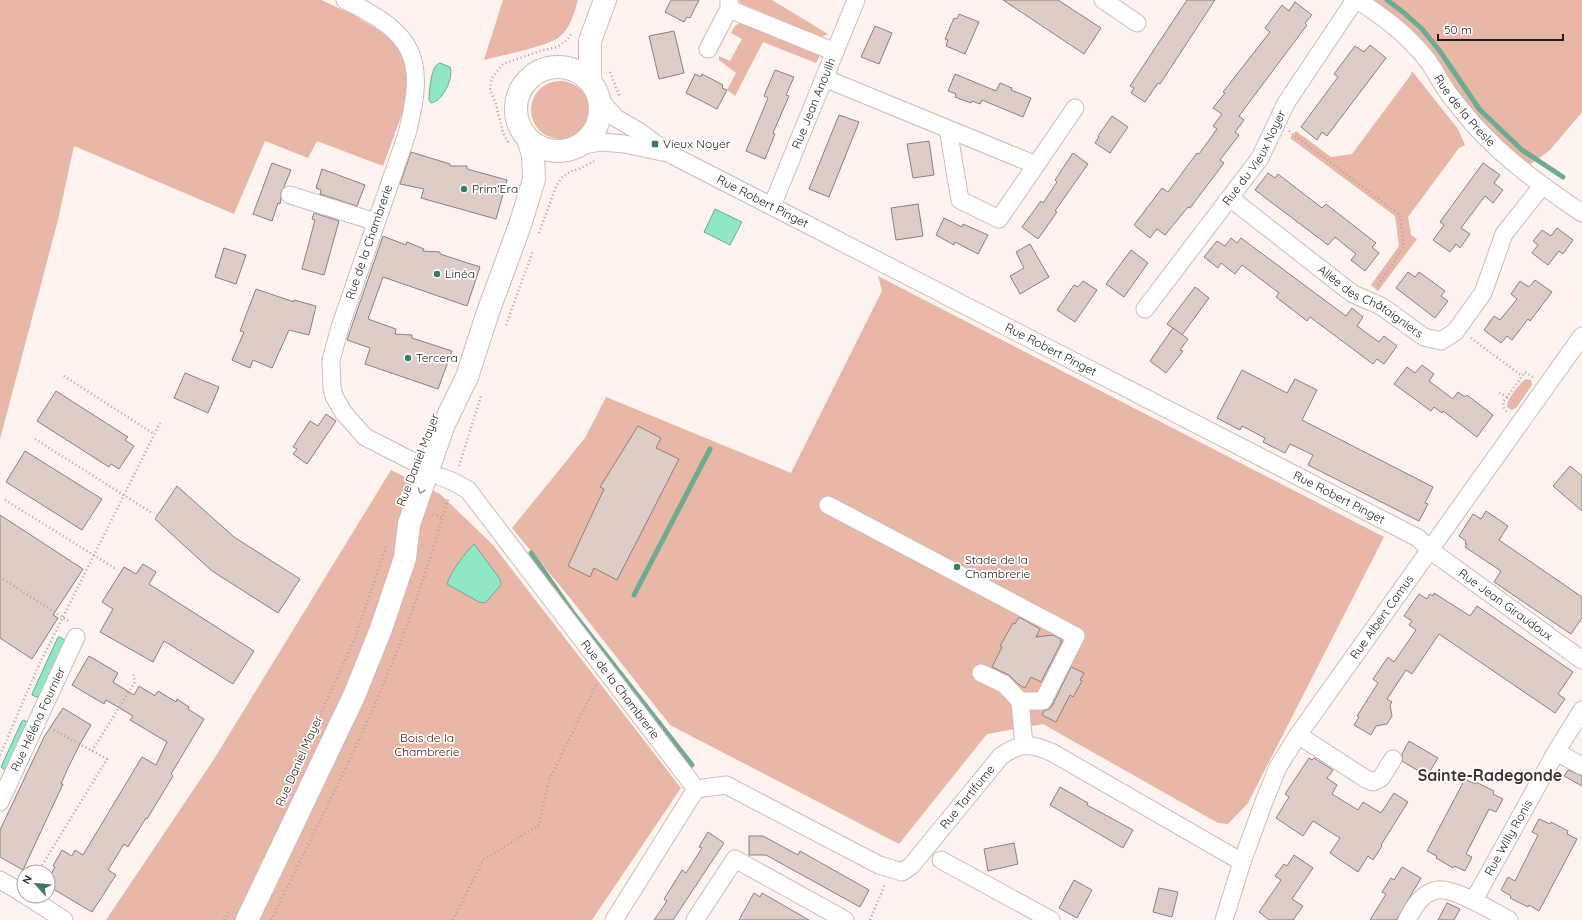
<svg xmlns="http://www.w3.org/2000/svg" width="1582" height="920" font-family="Quicksand,sans-serif">
<style>
.green{fill:#e8b7a8}
.water{fill:#8fe7c6;stroke:#6faa92}
.lines{fill:none;stroke-linecap:round;stroke-linejoin:round}
.stream{stroke:#6faa92;stroke-width:5}
.building{fill:#deccc6;stroke:#907f7a}
.minor-casing{stroke:#cebcb7;stroke-width:19}
.major-casing{stroke:#cebcb7;stroke-width:24}
.path{stroke:#afa5a2;stroke-width:2.5;stroke-dasharray:1 3;stroke-linecap:butt}
.minor{stroke:#fff;stroke-width:17}
.major{stroke:#fff;stroke-width:22}
.oneway{stroke:#9c9998}
.poi-dot{fill:#3d7a65;stroke:#fff;stroke-width:1.5}
.labels{text-anchor:middle;stroke-width:3.5;stroke-linejoin:round;paint-order:stroke}
.street-label{font-size:12px;fill:#231c1a;stroke:#fff}
.poi-label{font-size:12px;fill:#231c1a;stroke:#fff;text-anchor:start}
.park-label{font-size:12px;fill:#561400;stroke:#fff}
.district-label{font-size:16px;font-weight:bold;fill:#40322e;stroke:#fff}
</style>
<rect width="100%" height="100%" fill="#fef3ef"/>
<g class="green">
<path d="M 0,0 L 321,0 L 354,15 L 387,35 L 404,56 L 409,69 L 405,106 L 383,166 L 317,141 L 308,158 L 265,141 L 234,214 L 74,146 L 58,220 L 0,439 Z"/>
<path d="M 503,0 L 578,0 C 574,14 570,29 558,38 C 547,46 500,56 484,60 Z"/>
<path d="M 739,0 L 772,0 L 828,34 L 821,37 L 740,3 Z"/>
<path d="M 1357,0 L 1582,0 L 1582,112 L 1550,150 L 1523,170 L 1428,62 Z"/>
<path d="M 741,22 L 820,55 L 816,63 L 763,42 L 735,96 L 727,90 L 736,73 L 719,60 L 719,56 L 730,61 L 742,39 L 731,33 L 735,26 Z"/>
<path d="M 1412,71 L 1458,129 L 1465,145 L 1459,148 L 1408,217 L 1411,235 L 1417,239 L 1378,291 L 1371,285 L 1399,246 L 1395,216 L 1290,138 L 1296,131 L 1331,157 L 1352,154 L 1410,76 Z"/>
<circle cx="560" cy="110" r="29"/>
<path d="M 878,276 L 1384,537 L 1248,803 L 1228,824 L 1218,823 L 1043,724 L 987,734 L 899,844 L 670,725 L 570,598 L 512,528 L 585,438 L 606,397 L 791,473 L 882,291 Z"/>
<path d="M 1526,379 L 1531,380 L 1532,385 L 1516,408 L 1512,410 L 1507,407 C 1506,400 1520,383 1526,379 Z"/>
<path d="M 391,470 L 440,494 L 493,545 L 681,788 L 592,920 L 106,920 L 214,759 Z"/>
</g>
<g class="water">
<path d="M 440,63 L 450,67 C 454,78 443,101 431,103 L 429,100 C 429,93 431,73 435,67 C 436,65 438,64 440,63 Z"/>
<path d="M 715,209 L 742,222 L 730,245 L 704,232 Z"/>
<path d="M 474,544 L 500,579 L 501,585 L 485,603 L 479,602 L 447,584 C 449,575 466,551 474,544 Z"/>
<path d="M 58,637 L 60,637 L 66,641 L 39,698 L 32,695 L 32,694 Z"/>
<path d="M 24,720 L 27,722 L 28,724 L 6,771 L 1,767 L 22,721 Z"/>
</g>
<g class="lines">
<g class="stream">
<path d="M 1387,0 L 1403,12 L 1422,29 L 1439,50 L 1480,110 L 1522,150 L 1563,177"/>
<path d="M 531,553 L 573,613 L 692,765"/>
<path d="M 634,595 L 710,449"/>
</g>
</g>
<g class="building">
<path d="M 671,0 L 699,0 L 690,18 L 687,17 L 684,22 L 665,12 Z"/>
<path d="M 1003,0 L 1058,0 L 1101,28 L 1084,54 Z"/>
<path d="M 1187,0 L 1215,0 L 1160,84 L 1158,83 L 1145,102 L 1131,93 L 1134,88 L 1130,86 Z"/>
<path d="M 1295,2 L 1312,15 L 1305,23 L 1307,25 L 1239,116 L 1244,120 L 1235,132 L 1239,135 L 1220,160 L 1224,163 L 1190,208 L 1188,207 L 1165,235 L 1157,229 L 1150,238 L 1134,225 L 1162,188 L 1168,192 L 1197,153 L 1199,154 L 1217,129 L 1213,126 L 1222,114 L 1213,108 L 1225,93 L 1223,92 L 1270,32 L 1265,28 L 1282,5 L 1289,11 Z"/>
<path d="M 959,14 L 979,22 L 965,54 L 946,46 L 948,40 L 945,39 L 954,18 L 957,19 Z"/>
<path d="M 875,26 L 892,33 L 879,64 L 861,57 Z"/>
<path d="M 674,31 L 684,73 L 659,79 L 649,36 Z"/>
<path d="M 1370,45 L 1386,58 L 1327,136 L 1322,132 L 1317,140 L 1301,127 L 1338,77 L 1334,74 L 1355,46 L 1364,52 Z"/>
<path d="M 775,70 L 794,77 L 786,95 L 789,96 L 773,133 L 775,134 L 765,159 L 746,151 L 768,98 L 764,96 Z"/>
<path d="M 695,74 L 701,77 L 702,74 L 723,85 L 722,88 L 727,90 L 717,109 L 686,93 Z"/>
<path d="M 955,74 L 996,91 L 1000,83 L 1012,88 L 1011,90 L 1031,98 L 1023,117 L 982,100 L 980,104 L 972,101 L 971,103 L 955,97 L 956,94 L 948,91 Z"/>
<path d="M 839,115 L 859,122 L 829,197 L 809,189 Z"/>
<path d="M 1112,116 L 1128,127 L 1110,153 L 1095,143 L 1099,137 L 1098,136 Z"/>
<path d="M 929,141 L 934,175 L 913,178 L 907,144 Z"/>
<path d="M 411,152 L 450,164 L 450,166 L 467,166 L 467,169 L 507,180 L 496,219 L 421,198 L 424,189 L 400,184 Z"/>
<path d="M 1073,153 L 1088,164 L 1055,211 L 1057,212 L 1038,239 L 1022,227 L 1041,201 L 1043,203 L 1057,182 L 1055,180 Z"/>
<path d="M 272,163 L 291,170 L 284,187 L 281,192 L 281,199 L 280,204 L 278,203 L 272,221 L 253,214 Z"/>
<path d="M 1483,163 L 1500,175 L 1494,183 L 1503,190 L 1493,203 L 1485,196 L 1461,228 L 1470,234 L 1460,248 L 1456,244 L 1450,252 L 1433,240 L 1444,225 L 1440,222 Z"/>
<path d="M 322,169 L 365,185 L 357,206 L 320,194 L 321,190 L 316,188 Z"/>
<path d="M 1268,173 L 1275,178 L 1278,174 L 1322,208 L 1326,204 L 1376,243 L 1372,247 L 1379,253 L 1365,271 L 1351,260 L 1356,254 L 1335,237 L 1328,245 L 1255,190 Z"/>
<path d="M 918,204 L 923,236 L 896,240 L 891,208 Z"/>
<path d="M 314,213 L 339,221 L 324,275 L 302,269 L 315,220 L 312,219 Z"/>
<path d="M 944,218 L 962,227 L 963,224 L 988,235 L 978,254 L 955,242 L 954,245 L 936,235 Z"/>
<path d="M 1557,228 L 1573,240 L 1563,254 L 1559,251 L 1548,265 L 1532,253 L 1538,245 L 1533,241 L 1542,230 L 1551,236 Z"/>
<path d="M 383,236 L 406,245 L 407,242 L 424,249 L 423,251 L 440,252 L 440,254 L 480,267 L 467,306 L 383,277 L 368,319 L 396,329 L 395,334 L 412,335 L 412,338 L 452,351 L 438,389 L 365,364 L 370,348 L 347,340 Z"/>
<path d="M 1231,238 L 1237,243 L 1241,238 L 1346,316 L 1352,308 L 1363,317 L 1357,326 L 1379,342 L 1384,336 L 1397,346 L 1384,364 L 1377,359 L 1373,364 L 1310,317 L 1307,321 L 1276,297 L 1279,293 L 1242,265 L 1235,274 L 1221,263 L 1218,268 L 1204,257 L 1217,241 L 1225,246 Z"/>
<path d="M 1030,244 L 1049,277 L 1020,294 L 1010,276 L 1024,268 L 1016,252 Z"/>
<path d="M 224,248 L 246,255 L 236,284 L 215,277 Z"/>
<path d="M 1131,250 L 1148,263 L 1124,297 L 1106,284 Z"/>
<path d="M 1408,272 L 1415,277 L 1419,272 L 1445,291 L 1441,296 L 1448,301 L 1435,318 L 1396,288 Z"/>
<path d="M 1535,280 L 1552,292 L 1530,321 L 1528,319 L 1512,340 L 1507,336 L 1501,343 L 1484,330 L 1494,316 L 1500,320 L 1517,299 L 1511,294 L 1520,281 L 1529,287 Z"/>
<path d="M 1083,281 L 1097,290 L 1075,322 L 1057,310 L 1074,285 L 1078,287 Z"/>
<path d="M 1195,287 L 1209,298 L 1182,335 L 1167,324 Z"/>
<path d="M 256,289 L 294,302 L 294,300 L 316,306 L 309,335 L 289,330 L 272,368 L 253,360 L 250,368 L 232,360 L 244,332 L 240,331 Z"/>
<path d="M 1173,328 L 1188,339 L 1180,350 L 1183,351 L 1166,373 L 1150,361 Z"/>
<path d="M 1422,365 L 1434,374 L 1429,381 L 1453,399 L 1458,392 L 1465,397 L 1467,395 L 1493,415 L 1477,437 L 1443,411 L 1442,413 L 1434,407 L 1431,411 L 1394,384 L 1407,367 L 1415,373 Z"/>
<path d="M 1242,370 L 1287,393 L 1295,379 L 1317,390 L 1302,420 L 1433,487 L 1425,503 L 1428,504 L 1419,521 L 1308,465 L 1313,455 L 1290,444 L 1285,453 L 1263,442 L 1265,438 L 1242,426 L 1240,430 L 1217,418 Z"/>
<path d="M 185,373 L 219,387 L 208,413 L 174,398 Z"/>
<path d="M 56,391 L 128,437 L 125,440 L 134,446 L 119,469 L 111,464 L 109,467 L 37,421 Z"/>
<path d="M 326,414 L 336,421 L 307,464 L 293,454 L 297,449 L 293,447 L 310,421 L 318,426 Z"/>
<path d="M 638,426 L 661,438 L 656,448 L 679,459 L 617,580 L 594,568 L 590,577 L 568,566 L 604,489 L 600,487 Z"/>
<path d="M 25,451 L 102,499 L 82,530 L 6,482 Z"/>
<path d="M 1570,466 L 1582,476 L 1582,511 L 1553,486 Z"/>
<path d="M 177,486 L 234,537 L 300,579 L 278,613 L 212,571 L 155,519 Z"/>
<path d="M 1486,511 L 1508,526 L 1499,540 L 1582,597 L 1582,618 L 1571,634 L 1494,582 L 1501,571 L 1465,547 L 1467,544 L 1465,543 L 1466,541 L 1459,536 L 1473,514 L 1481,519 Z"/>
<path d="M 0,515 L 83,569 L 53,615 L 58,618 L 32,659 L 0,638 Z"/>
<path d="M 143,564 L 156,572 L 149,584 L 254,651 L 233,684 L 164,641 L 153,662 L 100,632 L 113,609 L 102,602 L 124,567 L 136,574 Z"/>
<path d="M 1434,593 L 1470,616 L 1477,606 L 1573,672 L 1558,694 L 1565,699 L 1555,713 L 1439,634 L 1412,674 L 1406,670 L 1387,699 L 1392,702 L 1390,705 L 1392,716 L 1387,724 L 1376,726 L 1371,735 L 1354,725 L 1359,717 L 1357,716 L 1378,683 L 1373,679 L 1388,657 L 1394,662 L 1416,630 L 1409,625 L 1412,621 L 1404,616 L 1419,594 L 1427,599 L 1430,594 L 1433,596 Z"/>
<path d="M 1019,617 L 1040,629 L 1036,637 L 1053,635 L 1061,639 L 1061,643 L 1041,682 L 1031,677 L 1025,688 L 1018,684 L 1009,675 L 992,667 L 1002,647 L 1000,646 L 1013,623 L 1015,624 Z"/>
<path d="M 89,656 L 118,673 L 113,682 L 134,695 L 139,686 L 155,696 L 158,691 L 176,702 L 177,699 L 189,707 L 188,709 L 204,719 L 171,774 L 173,776 L 147,819 L 146,818 L 128,847 L 124,844 L 108,870 L 116,875 L 92,912 L 48,886 L 48,879 L 55,867 L 53,866 L 62,850 L 72,856 L 75,850 L 83,855 L 142,757 L 156,765 L 167,742 L 130,720 L 133,716 L 106,700 L 104,704 L 72,685 Z"/>
<path d="M 1071,667 L 1084,673 L 1080,680 L 1082,681 L 1073,697 L 1070,695 L 1056,722 L 1042,715 L 1044,711 L 1049,709 L 1052,706 Z"/>
<path d="M 63,708 L 91,725 L 80,744 L 68,768 L 61,784 L 63,784 L 23,870 L 0,857 L 0,830 L 44,737 Z"/>
<path d="M 1409,741 L 1438,758 L 1427,776 L 1402,761 L 1402,754 Z"/>
<path d="M 1309,758 L 1312,760 L 1314,758 L 1333,770 L 1327,778 L 1337,785 L 1332,794 L 1358,810 L 1363,802 L 1381,813 L 1394,793 L 1408,802 L 1381,845 L 1382,846 L 1373,860 L 1368,856 L 1358,872 L 1330,853 L 1340,838 L 1313,821 L 1303,836 L 1276,818 L 1289,797 L 1285,794 Z"/>
<path d="M 1568,770 L 1582,776 L 1582,786 L 1564,776 Z"/>
<path d="M 1465,779 L 1475,784 L 1476,782 L 1494,791 L 1493,794 L 1503,799 L 1496,812 L 1489,809 L 1466,854 L 1472,857 L 1465,871 L 1454,866 L 1453,868 L 1436,858 L 1437,856 L 1427,851 Z"/>
<path d="M 1060,787 L 1088,803 L 1087,805 L 1133,830 L 1123,848 L 1050,805 Z"/>
<path d="M 1539,819 L 1550,824 L 1551,822 L 1568,831 L 1567,834 L 1577,839 L 1539,911 L 1529,905 L 1528,907 L 1510,898 L 1511,896 L 1501,890 L 1508,877 L 1515,881 L 1538,835 L 1532,832 Z"/>
<path d="M 708,832 L 724,843 L 673,920 L 654,920 L 667,901 L 664,899 L 682,870 L 686,873 L 702,848 L 699,847 Z"/>
<path d="M 749,836 L 763,836 L 798,855 L 800,851 L 869,890 L 860,907 L 766,855 L 749,855 Z"/>
<path d="M 1014,843 L 1018,864 L 988,871 L 984,849 Z"/>
<path d="M 1294,855 L 1313,868 L 1292,899 L 1303,906 L 1293,920 L 1269,920 L 1259,912 L 1281,880 L 1275,876 L 1284,864 L 1287,866 Z"/>
<path d="M 1402,867 L 1421,878 L 1398,917 L 1396,920 L 1370,920 L 1386,894 L 1382,892 L 1391,878 L 1394,880 Z"/>
<path d="M 1074,880 L 1092,890 L 1077,918 L 1059,908 Z"/>
<path d="M 1159,888 L 1178,892 L 1172,917 L 1153,912 Z"/>
<path d="M 754,893 L 760,897 L 762,893 L 809,920 L 739,920 Z"/>
<path d="M 1447,903 L 1460,909 L 1454,920 L 1438,920 Z"/>
</g>
<g class="lines">
<g class="minor-casing">
<g id="minor">
<path d="M 345,0 C 416,34 426,59 407,134 L 340,327 L 331,360 L 332,388 L 334,396 L 343,412 L 365,437 L 428,469"/>
<path d="M 1103,0 L 1137,23"/>
<path id="s1" d="M 1357,0 C 1384,17 1408,35 1428,61 C 1436,72 1441,84 1449,94 C 1457,105 1466,115 1474,125 C 1506,160 1543,187 1582,213"/>
<path d="M 729,9 L 835,52"/>
<path d="M 708,49 L 729,9 L 729,0"/>
<path d="M 824,78 L 1036,165 L 999,219 L 960,200 L 948,129"/>
<path id="s2" d="M 598,98 L 616,118 L 640,132 L 668,153 L 1418,538 L 1430,550 L 1582,660"/>
<path d="M 577,146 L 601,142 L 625,144 L 662,152"/>
<path d="M 1036,165 L 1075,108"/>
<path d="M 290,195 L 376,222"/>
<path id="s3" d="M 1230,198 L 1353,294 L 1381,306 L 1424,337 L 1441,341 L 1455,332 L 1483,293 L 1504,234 L 1542,186"/>
<path id="s4" d="M 772,206 L 856,0"/>
<path id="s5" d="M 1145,309 L 1260,158 L 1286,103 L 1355,0"/>
<path id="s6" d="M 441,477 L 454,482 L 468,490 L 696,789 L 614,920"/>
<path d="M 828,505 L 1076,636 L 1043,701 L 1020,701"/>
<path d="M 981,673 L 1004,684 L 1020,701 L 1024,745"/>
<path d="M 1582,710 L 1556,752 L 1582,766"/>
<path d="M 1298,735 L 1366,779 L 1373,782 L 1381,778 L 1393,759"/>
<path id="s7" d="M 696,789 L 726,785 L 879,865 L 902,872 L 911,866 L 1001,756 C 1021,742 1031,743 1053,753 L 1242,862"/>
<path id="s8" d="M 0,802 L 76,637"/>
<path d="M 941,860 L 1051,920"/>
<path d="M 0,880 L 24,894"/>
<path d="M 27,896 L 64,920"/>
<path id="s9" d="M 1469,899 L 1475,896 L 1479,891 L 1556,752"/>
<path d="M 695,920 L 735,859 L 845,920"/>
<path id="s10" d="M 1224,920 L 1242,862 L 1265,799 L 1278,767 L 1298,735 L 1582,336"/>
<path d="M 1407,920 C 1411,913 1415,904 1421,899 C 1425,895 1432,891 1437,890 C 1454,887 1494,912 1509,920"/>
</g>
</g>
<g class="major-casing">
<g id="major">
<circle cx="558" cy="109" r="42"/>
<path d="M 590,82 L 590,41 L 605,0"/>
<path d="M 247,920 L 354,696 L 381,629 L 405,558 L 409,524 L 444,424 L 467,377 L 488,312 L 520,225 L 532,186 L 534,179 L 533,155 L 528,139"/>
</g>
</g>
<g class="path">
<path d="M 610,72 L 620,97"/>
<path d="M 1289,131 L 1400,215 L 1404,246 L 1377,287"/>
<path d="M 508,142 L 503,133 L 496,104 L 490,90 L 492,78 L 503,64 L 540,51 L 557,47 L 567,40 L 571,34"/>
<path d="M 539,233 L 556,187 L 561,178 L 571,171 L 579,169 L 594,161"/>
<path d="M 506,325 L 533,251"/>
<path d="M 1471,338 L 1522,376"/>
<path d="M 64,376 L 154,434"/>
<path d="M 1499,393 L 1507,397 L 1525,372 L 1533,377"/>
<path d="M 1507,397 L 1503,402 L 1504,409 L 1507,412"/>
<path d="M 35,439 L 152,513"/>
<path d="M 459,466 L 481,396"/>
<path d="M 5,500 L 116,569"/>
<path d="M 433,514 L 443,518"/>
<path d="M 0,577 L 70,622"/>
<path d="M 92,751 L 135,682 L 133,673"/>
<path d="M 0,755 L 39,665 L 160,423"/>
<path d="M 287,788 L 355,638 L 386,547"/>
<path d="M 38,872 L 107,759 L 52,729"/>
<path d="M 224,920 L 229,910"/>
<path d="M 271,920 C 310,841 350,763 384,683 C 410,622 430,560 449,497"/>
<path d="M 453,920 L 483,860 L 539,825 L 549,780 L 596,685"/>
<path d="M 870,920 L 885,884"/>
</g>
<use href="#minor" class="minor"/>
<use href="#major" class="major"/>
</g>
<defs><path id="oneway-chevron" d="M-2-3.5L2.5 0L-2 3.5" fill="none" stroke-width="1.6" stroke-linecap="round" stroke-linejoin="round"/></defs>
<use class="oneway" href="#oneway-chevron" transform="translate(421 491) rotate(109)"/>
<g class="poi-dot">
<rect x="651" y="140" width="8" height="8" rx="2"/>
<circle cx="464" cy="189" r="4"/>
<circle cx="437" cy="274" r="4"/>
<circle cx="408" cy="358" r="4"/>
<circle cx="957" cy="567" r="4"/>
</g>
<g class="labels">
<g class="street-label">
<text dy="4" stroke="none"><textPath href="#s4" startOffset="111">Rue Jean Anouilh</textPath></text>
<text dy="4" stroke="none"><textPath href="#s1" startOffset="156">Rue de la Presle</textPath></text>
<text dy="4" stroke="none"><textPath href="#s5" startOffset="187">Rue du Vieux Noyer</textPath></text>
<text dy="4" stroke="none"><textPath href="#s2" startOffset="196">Rue Robert Pinget</textPath></text>
<text transform="translate(369 242) rotate(-71)" y="4">Rue de la Chambrerie</text>
<text dy="4" stroke="none"><textPath href="#s3" startOffset="175">Allée des Châtaigniers</textPath></text>
<text dy="4" stroke="none"><textPath href="#s2" startOffset="520">Rue Robert Pinget</textPath></text>
<text transform="translate(418 460) rotate(-69)" y="4">Rue Daniel Mayer</text>
<text dy="4" stroke="none"><textPath href="#s2" startOffset="844">Rue Robert Pinget</textPath></text>
<text dy="4" stroke="none"><textPath href="#s2" startOffset="1043">Rue Jean Giraudoux</textPath></text>
<text dy="4" stroke="none"><textPath href="#s10" startOffset="345">Rue Albert Camus</textPath></text>
<text dy="4" stroke="none"><textPath href="#s6" startOffset="281">Rue de la Chambrerie</textPath></text>
<text dy="4" stroke="none"><textPath href="#s8" startOffset="91">Rue Héléna Fournier</textPath></text>
<text transform="translate(299 761) rotate(-66)" y="4">Rue Daniel Mayer</text>
<text dy="4" stroke="none"><textPath href="#s7" startOffset="327">Rue Tartifume</textPath></text>
<text dy="4" stroke="none"><textPath href="#s9" startOffset="74">Rue Willy Ronis</textPath></text>
</g>
<g class="poi-label">
<text x="663" y="148">Vieux Noyer</text>
<text x="472" y="193">Prim'Era</text>
<text x="445" y="278">Linéa</text>
<text x="416" y="362">Tercera</text>
<text x="965" y="564">Stade de la<tspan x="965" dy="14">Chambrerie</tspan></text>
</g>
<g class="park-label">
<text x="427" y="742">Bois de la<tspan x="427" dy="14">Chambrerie</tspan></text>
</g>
<g class="district-label">
<text x="1490" y="781">Sainte-Radegonde</text>
</g>
</g>
<g transform="translate(36 884) rotate(297)"><circle r="19" fill="#ffffff" stroke="#a7a4a3"/>
<path d="M0-3L7 15L0 10L-7 15Z" fill="#3d7a65"/>
<text y="-6" font-size="11" font-weight="bold" text-anchor="middle" fill="#231c1a">N</text>
</g>
<path d="M1438 34v6h125v-6" fill="none" stroke="#231c1a" stroke-width="2"/>
<text x="1444" y="34" font-size="12" fill="#231c1a" stroke="#ffffff" stroke-width="3" paint-order="stroke">50 m</text>
</svg>
